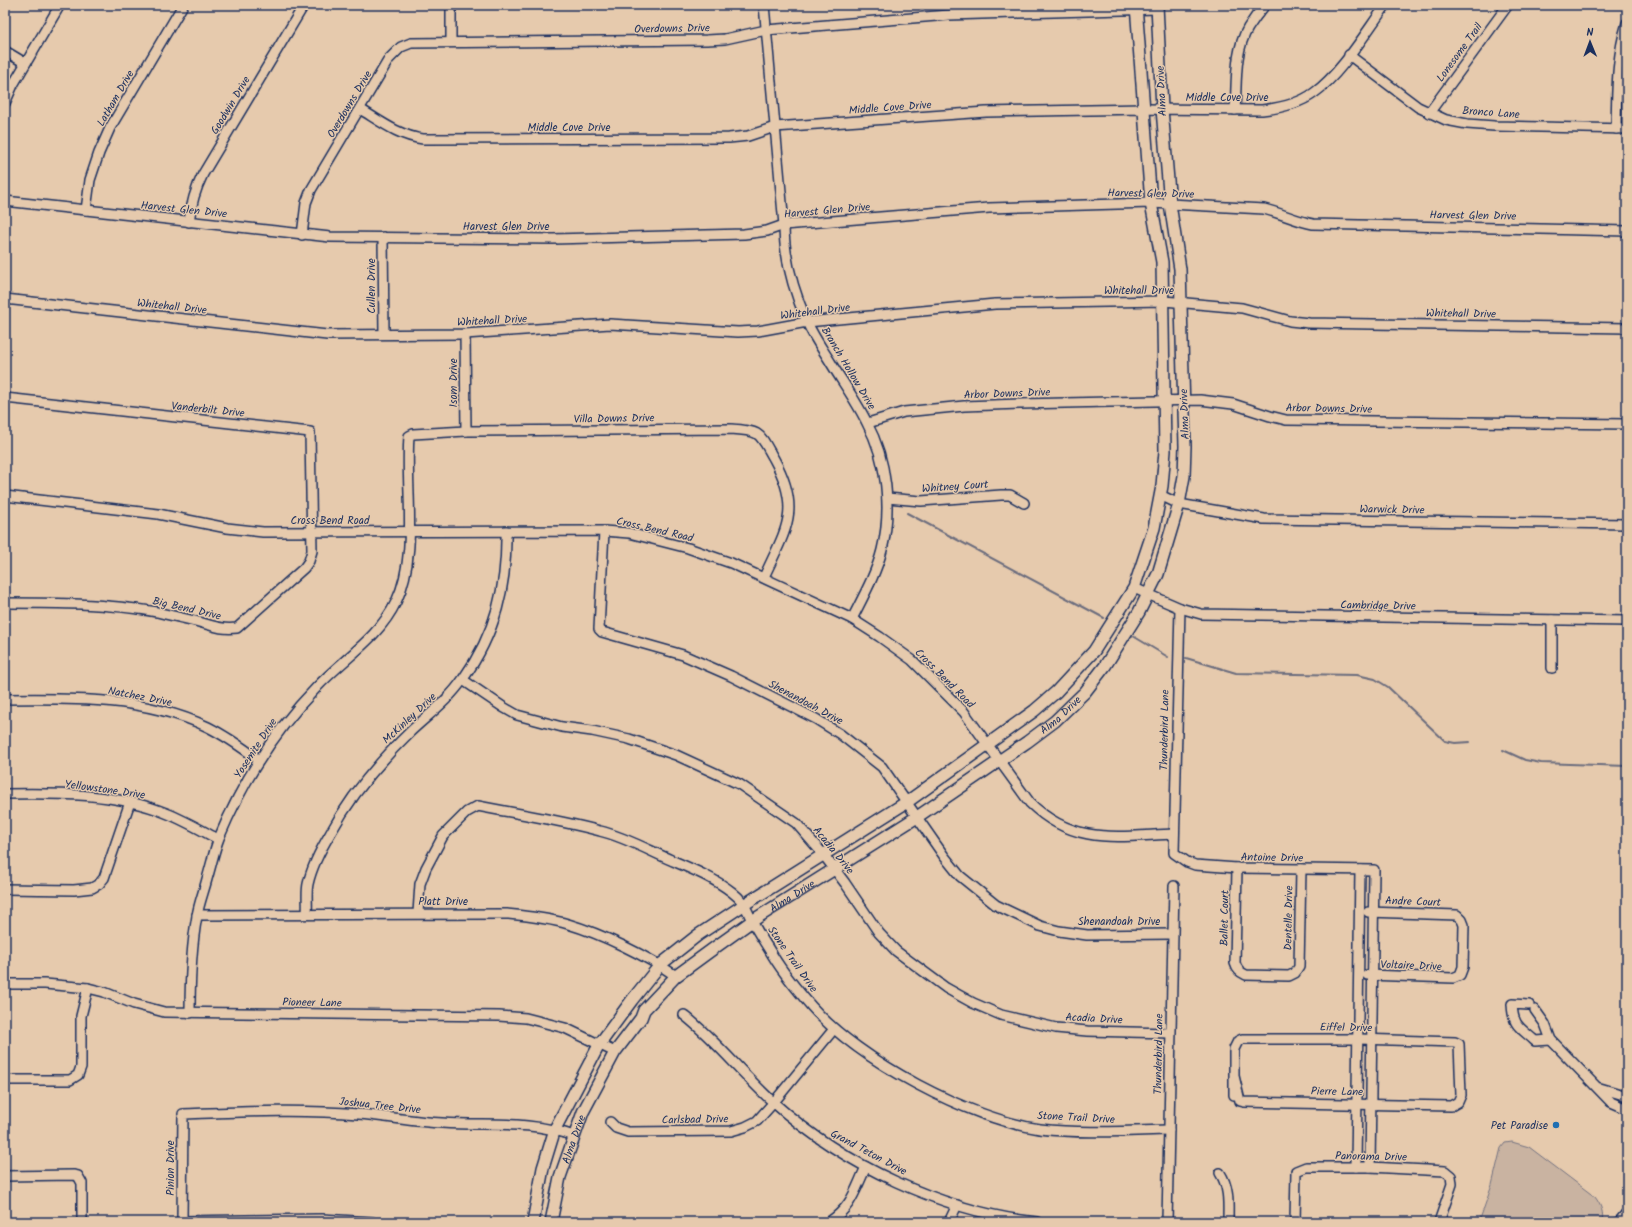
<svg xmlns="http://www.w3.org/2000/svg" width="1632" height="1227" font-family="Kalam,sans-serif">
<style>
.green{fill:#c9b3a1;stroke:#727180}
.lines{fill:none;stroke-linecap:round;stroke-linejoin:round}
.stream{stroke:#6b6c7d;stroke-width:2}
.minor-casing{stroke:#1b2f5e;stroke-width:12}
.major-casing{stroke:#1b2f5e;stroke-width:14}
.minor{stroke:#e6caad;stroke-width:9}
.major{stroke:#e6caad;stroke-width:11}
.poi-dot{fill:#1f6fb2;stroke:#e6caad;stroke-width:1.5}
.labels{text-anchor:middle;stroke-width:3;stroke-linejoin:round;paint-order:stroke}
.street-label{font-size:11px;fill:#1b2f5e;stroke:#e6caad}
.poi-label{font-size:11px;fill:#1b2f5e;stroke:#e6caad;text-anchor:end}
</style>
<rect width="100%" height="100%" fill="#e6caad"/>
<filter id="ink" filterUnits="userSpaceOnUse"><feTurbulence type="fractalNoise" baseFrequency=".025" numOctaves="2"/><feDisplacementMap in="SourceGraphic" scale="8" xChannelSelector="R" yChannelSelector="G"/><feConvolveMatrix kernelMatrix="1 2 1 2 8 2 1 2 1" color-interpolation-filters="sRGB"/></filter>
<g filter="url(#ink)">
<path class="green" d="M 1512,1142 L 1529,1147 L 1595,1197 C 1601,1205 1604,1213 1602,1222 L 1479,1222 L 1492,1185 L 1501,1148 L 1505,1143 Z"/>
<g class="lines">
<g class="stream">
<path d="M 907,513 L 1104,618"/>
<path d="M 1133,636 L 1168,657"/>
<path d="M 1186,658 L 1236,673 L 1357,675 L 1375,679 L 1388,687 L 1445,741 L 1455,743 L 1470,742"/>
<path d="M 1503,750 L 1525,760 L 1541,763 L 1627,766"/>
</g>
<g class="minor-casing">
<g id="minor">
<path d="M 451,5 L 451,42"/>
<path d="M 764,5 L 784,225 C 784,256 794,292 807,322 C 813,336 823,350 831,363 C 843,383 857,402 867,423 C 887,460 892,509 882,550 C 876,574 863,597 852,619"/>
<path d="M 5,51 L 25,63"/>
<path d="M 1349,55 L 1418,107 L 1446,120 L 1467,124 L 1494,126 L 1627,129"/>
<path d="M 5,103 L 13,85 L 60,5"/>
<path d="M 360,109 C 380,121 399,136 423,139 L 729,138 L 748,136 L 775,127 L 986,112 L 1143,109 L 1262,110 C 1280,108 1299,104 1314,93 C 1341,74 1366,32 1386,5"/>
<path d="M 1235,110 C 1237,82 1234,52 1248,28 C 1253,20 1259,12 1265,5"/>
<path d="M 1429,113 L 1508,5"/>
<path d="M 1616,129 C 1617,93 1616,58 1627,23"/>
<path d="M 5,201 L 330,237 L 553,239 L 744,234 L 767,231 L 784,225 L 989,208 L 1151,203 L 1264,209 C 1281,213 1296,221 1313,224 L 1627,231"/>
<path d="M 86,210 L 90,180 L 99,153 L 110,128 L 183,5"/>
<path d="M 189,222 C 191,204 195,190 203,174 L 304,5"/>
<path d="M 302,235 L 306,203 L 311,190 L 389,59 L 401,47 L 411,43 L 707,40 L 725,39 L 766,30 L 949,15 L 1157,9"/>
<path d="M 383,237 L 384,334"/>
<path d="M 5,299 L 327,335 L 465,334 L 610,324 L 738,332 L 758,331 L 807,322 L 995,304 L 1164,301 L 1242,308 L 1290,321 L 1309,323 L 1627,328"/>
<path d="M 465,334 L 466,431"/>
<path d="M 5,398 L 310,432 L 312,551 L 309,561 L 304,568 L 237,628 C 220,630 211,625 195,621 C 182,618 169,615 157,612 C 106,603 56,603 5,603"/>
<path d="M 868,423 L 904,412 L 964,406 L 1020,404 L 1200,400 L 1233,404 L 1270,416 L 1286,420 L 1627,424"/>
<path d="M 1160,495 L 1179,504 L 1264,519 L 1627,524"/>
<path d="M 5,496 L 158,514 L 227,528 L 263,532 L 604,531 L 629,533 L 688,548 L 731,563 L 852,619 L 880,637 L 912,660 L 964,712 L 1030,803 C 1074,846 1118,836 1174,834"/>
<path d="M 887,498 L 921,501 L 1001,495 L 1010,495 L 1024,503"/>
<path d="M 604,531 L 599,629 L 602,632 L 683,655 L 731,676 L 816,719 L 840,734 L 882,767 L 944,856 L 960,876 L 996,905 L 1040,926 L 1059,931 L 1087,935 L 1172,934"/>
<path d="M 1134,588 L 1180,608 L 1201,614 L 1627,621"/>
<path d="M 1180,608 L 1174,853 L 1187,862 L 1195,865 L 1237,868 L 1374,870 L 1370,1167"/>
<path d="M 1552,668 L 1552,620"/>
<path d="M 463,680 L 503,707 L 517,715 L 562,727 L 592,731 L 629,739 L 676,755 L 739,784 L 796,823 L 823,854 L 845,883 L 879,933 L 896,951 L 946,988 L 973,1003 L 1001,1015 L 1056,1028 L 1087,1031 L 1170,1033"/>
<path d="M 5,699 C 73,698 145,697 208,727 C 226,736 243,748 259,760"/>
<path d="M 5,794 C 57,793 117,793 166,813 C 184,820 201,830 218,839"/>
<path d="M 1237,868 L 1235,963 C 1237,970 1240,972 1246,975 L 1289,976 L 1295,973 L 1299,967 L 1301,869"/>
<path d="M 5,889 L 74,890 L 92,888 L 99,884 L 104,878 L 130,802"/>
<path d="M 418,913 L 420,884 L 426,868 L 443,836 L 467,812 L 478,806 C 519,814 560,820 600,831 C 625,837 648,850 671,860 C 692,869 714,878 732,892 C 744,901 746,908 752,921 C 758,933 766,944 773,956 C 784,974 798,991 812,1007 C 860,1061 969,1119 1040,1129 C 1082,1134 1127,1131 1169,1130"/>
<path d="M 307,914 C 308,904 306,893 308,884 C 312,866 321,849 330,834 C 351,795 378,763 410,732 C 428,715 449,700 463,679 C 496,633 507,586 506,531"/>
<path d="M 197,915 L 507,914 C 527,916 548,918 568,924 C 602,934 647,956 676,976"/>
<path d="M 1367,975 L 1453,978 L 1460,975 L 1463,967 L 1464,925 L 1462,920 L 1457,915 L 1368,912"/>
<path d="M 5,984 L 45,984 L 88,988 L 104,992 L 134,1004 L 164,1012 L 499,1016 L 526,1018 L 565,1028 L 615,1052"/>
<path d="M 1529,1005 L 1512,1004 C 1513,1027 1520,1027 1535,1041 L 1551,1040"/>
<path d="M 1535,1010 L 1545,1024 L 1551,1040 L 1611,1102 L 1627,1109"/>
<path d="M 190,1013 C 190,980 191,948 197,916 C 199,903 204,891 207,879 C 211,866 214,851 219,838 C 242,783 275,730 317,687 C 343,659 379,638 396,602 C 419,554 405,489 409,436 L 413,434 L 466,431 L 731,429 C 762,431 759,433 774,459 C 802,510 786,529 764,577"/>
<path d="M 684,1015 C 717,1041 742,1074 773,1102 C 843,1165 944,1212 1037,1222"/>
<path d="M 1234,1076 L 1240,1101 L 1244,1102 L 1451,1106 L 1458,1102 L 1461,1095 L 1459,1044 L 1455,1042 L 1359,1039 L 1242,1039 L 1238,1041 L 1234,1049 L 1234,1095 L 1234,1076"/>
<path d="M 5,1080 L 70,1080 L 78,1075 L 81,1067 L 81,1016 L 88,988"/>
<path d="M 1600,1088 L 1627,1096"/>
<path d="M 610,1122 L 616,1128 L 628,1132 L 731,1131 L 745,1127 L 757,1121 L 774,1102 L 834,1029"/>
<path d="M 1356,1167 L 1360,870"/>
<path d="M 1220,1173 C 1230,1188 1228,1206 1228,1222"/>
<path d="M 5,1176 L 73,1175 L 78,1176 L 82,1183 L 82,1222"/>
<path d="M 182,1221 L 322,1219 L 372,1222"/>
<path d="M 182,1222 L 183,1114 C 241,1112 300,1109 358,1114 C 386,1116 414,1122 442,1123 C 488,1126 530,1120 574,1136"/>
<path d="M 829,1222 C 852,1207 855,1190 866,1167"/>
<path d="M 949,1222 L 957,1205"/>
<path d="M 1167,1222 L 1174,886"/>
<path d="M 1295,1222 L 1296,1171 L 1306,1167 L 1370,1167 L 1445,1171 L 1451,1176 L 1452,1184 L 1439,1222"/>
<path d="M 1619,1222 L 1627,1212"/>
</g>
</g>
<g class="major-casing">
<g id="major">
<path d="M 533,1222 L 543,1168 L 555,1129 L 599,1045 L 632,1000 L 660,965 L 698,935 L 745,904 L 907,802 L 1034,711 L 1056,692 L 1094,651 L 1134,588 L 1154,528 L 1162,486 L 1165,451 L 1162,262 L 1151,203 L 1136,5"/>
<path id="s1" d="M 551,1222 L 560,1177 L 583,1112 L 615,1052 L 641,1018 L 644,1010 L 676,976 L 717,946 L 752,921 L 917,817 L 1027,742 L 1055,721 L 1085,692 L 1105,666 L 1139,612 L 1158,574 L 1179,504 L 1184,476 L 1185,446 L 1180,269 L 1170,204 L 1162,109 L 1157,5"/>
</g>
</g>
<use href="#minor" class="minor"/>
<use href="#major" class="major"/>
</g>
</g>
<circle class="poi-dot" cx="1556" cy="1125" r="4"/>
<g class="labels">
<g class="street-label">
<text transform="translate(672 28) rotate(-1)" y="4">Overdowns Drive</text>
<text transform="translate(1459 52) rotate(-54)" y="4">Lonesome Trail</text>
<text transform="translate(1161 91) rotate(-93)" y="4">Alma Drive</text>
<text x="1227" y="101">Middle Cove Drive</text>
<text transform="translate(115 98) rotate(-60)" y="4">Latham Drive</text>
<text transform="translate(349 104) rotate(-59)" y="4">Overdowns Drive</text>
<text transform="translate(230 105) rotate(-59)" y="4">Goodwin Drive</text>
<text transform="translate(890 107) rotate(-4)" y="4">Middle Cove Drive</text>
<text transform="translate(1491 112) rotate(4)" y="4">Bronco Lane</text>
<text x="569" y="131">Middle Cove Drive</text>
<text transform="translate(1151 193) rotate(1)" y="4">Harvest Glen Drive</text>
<text transform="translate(184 209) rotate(6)" y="4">Harvest Glen Drive</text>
<text transform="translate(827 210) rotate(-5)" y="4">Harvest Glen Drive</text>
<text transform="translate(1473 215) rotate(1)" y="4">Harvest Glen Drive</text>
<text x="506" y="230">Harvest Glen Drive</text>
<text transform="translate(371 286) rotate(-90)" y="4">Cullen Drive</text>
<text x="1139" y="294">Whitehall Drive</text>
<text transform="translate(172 306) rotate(6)" y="4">Whitehall Drive</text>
<text transform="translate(815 311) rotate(-7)" y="4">Whitehall Drive</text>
<text transform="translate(1461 313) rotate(1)" y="4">Whitehall Drive</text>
<text transform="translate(492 320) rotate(-3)" y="4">Whitehall Drive</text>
<text transform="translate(849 368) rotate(59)" y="4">Branch Hollow Drive</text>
<text transform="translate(453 383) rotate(-90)" y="4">Isom Drive</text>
<text transform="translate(1007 393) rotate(-2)" y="4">Arbor Downs Drive</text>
<text transform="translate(1329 408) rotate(1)" y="4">Arbor Downs Drive</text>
<text transform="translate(208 409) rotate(6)" y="4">Vanderbilt Drive</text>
<text transform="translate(1184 414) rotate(-92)" y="4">Alma Drive</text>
<text transform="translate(614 418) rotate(-1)" y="4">Villa Downs Drive</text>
<text transform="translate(955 486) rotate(-4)" y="4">Whitney Court</text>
<text transform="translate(1392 509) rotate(1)" y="4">Warwick Drive</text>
<text x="330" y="524">Cross Bend Road</text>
<text transform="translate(655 529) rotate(13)" y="4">Cross Bend Road</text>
<text transform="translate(1378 605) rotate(1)" y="4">Cambridge Drive</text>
<text transform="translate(187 608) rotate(13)" y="4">Big Bend Drive</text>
<text transform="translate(945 678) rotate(45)" y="4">Cross Bend Road</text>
<text transform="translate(140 696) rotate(11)" y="4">Natchez Drive</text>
<text transform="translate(806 702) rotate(28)" y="4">Shenandoah Drive</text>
<text dy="4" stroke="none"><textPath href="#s1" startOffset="746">Alma Drive</textPath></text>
<text transform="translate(409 718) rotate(-43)" y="4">McKinley Drive</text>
<text transform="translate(1164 730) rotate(-89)" y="4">Thunderbird Lane</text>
<text transform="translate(255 748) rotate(-57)" y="4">Yosemite Drive</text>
<text transform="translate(105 789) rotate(8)" y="4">Yellowstone Drive</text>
<text transform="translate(834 850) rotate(51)" y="4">Acadia Drive</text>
<text transform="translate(1272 857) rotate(1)" y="4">Antoine Drive</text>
<text dy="4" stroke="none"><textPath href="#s1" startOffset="422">Alma Drive</textPath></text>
<text x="443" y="905">Platt Drive</text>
<text transform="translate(1413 901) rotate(2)" y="4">Andre Court</text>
<text transform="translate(1224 918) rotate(-89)" y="4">Ballet Court</text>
<text transform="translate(1288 918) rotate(-89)" y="4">Dentelle Drive</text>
<text x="1119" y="925">Shenandoah Drive</text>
<text transform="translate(793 959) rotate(55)" y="4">Stone Trail Drive</text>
<text transform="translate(1411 965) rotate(2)" y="4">Voltaire Drive</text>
<text transform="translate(312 1002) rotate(1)" y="4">Pioneer Lane</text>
<text transform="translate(1094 1018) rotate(3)" y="4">Acadia Drive</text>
<text transform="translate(1346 1027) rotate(1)" y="4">Eiffel Drive</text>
<text transform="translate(1158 1054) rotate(-89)" y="4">Thunderbird Lane</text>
<text transform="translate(1337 1091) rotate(1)" y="4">Pierre Lane</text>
<text transform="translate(380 1105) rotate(6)" y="4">Joshua Tree Drive</text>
<text transform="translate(1076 1117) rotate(3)" y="4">Stone Trail Drive</text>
<text transform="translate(695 1119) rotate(-1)" y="4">Carlsbad Drive</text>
<text dy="4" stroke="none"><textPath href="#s1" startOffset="86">Alma Drive</textPath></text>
<text transform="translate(869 1152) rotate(28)" y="4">Grand Teton Drive</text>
<text transform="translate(1371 1156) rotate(1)" y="4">Panorama Drive</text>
<text transform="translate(170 1168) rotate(-90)" y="4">Pinion Drive</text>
</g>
<g class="poi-label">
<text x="1548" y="1129">Pet Paradise</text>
</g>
</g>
<rect width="1632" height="1227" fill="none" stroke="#e6caad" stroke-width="20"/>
<rect x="10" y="10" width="1612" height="1207" fill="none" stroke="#1b2f5e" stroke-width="1.5" filter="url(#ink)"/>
<g transform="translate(1590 42) rotate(359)" stroke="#e6caad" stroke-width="3" paint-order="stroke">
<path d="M0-3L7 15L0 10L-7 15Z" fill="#1b2f5e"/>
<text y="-6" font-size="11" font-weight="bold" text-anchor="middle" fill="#1b2f5e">N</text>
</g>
</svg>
